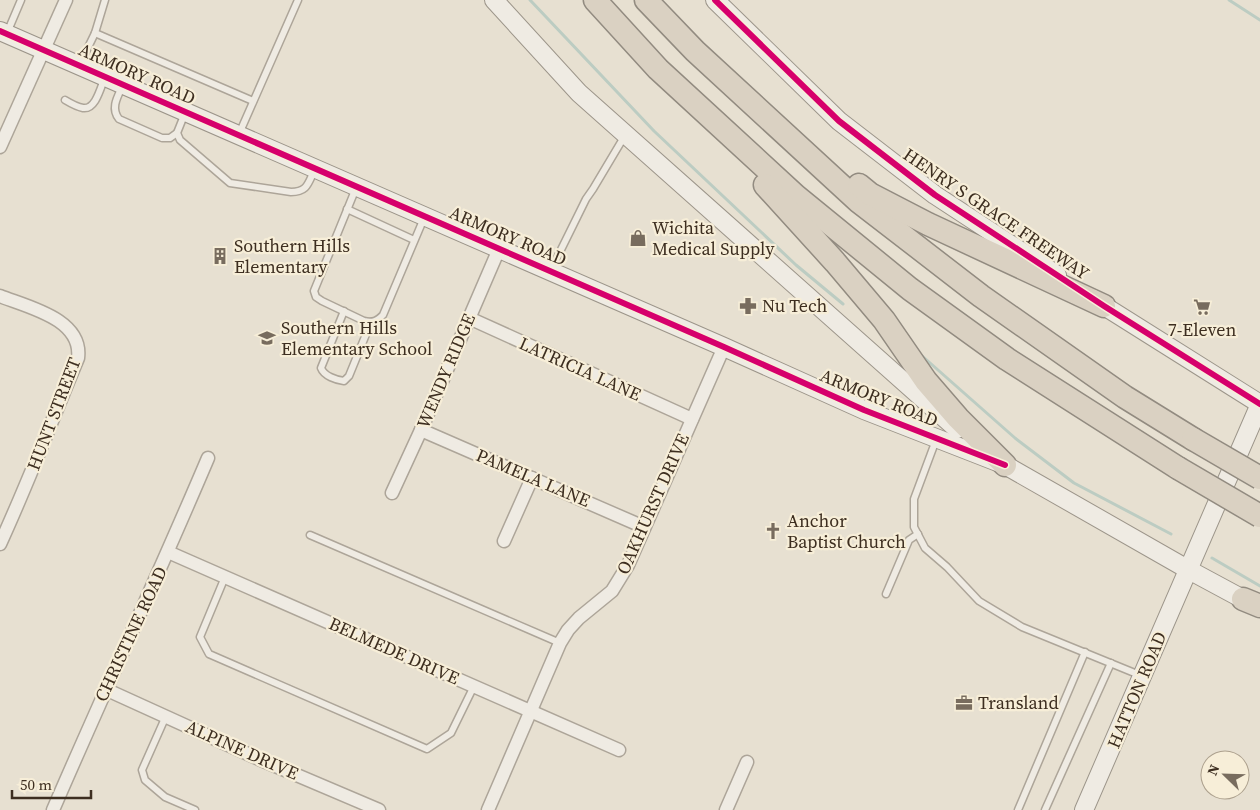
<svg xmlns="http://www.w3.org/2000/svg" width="1260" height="810" font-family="'Source Serif 4',serif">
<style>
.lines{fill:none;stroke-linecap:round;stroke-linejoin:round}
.stream{stroke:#bcccc2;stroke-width:3}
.lane-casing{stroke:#ada599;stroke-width:9}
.street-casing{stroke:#ada599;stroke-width:15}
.secondary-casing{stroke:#9c958a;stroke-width:20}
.highway-casing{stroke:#928b80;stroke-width:25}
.lane{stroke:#efebe3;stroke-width:6}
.street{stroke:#efebe3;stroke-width:12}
.secondary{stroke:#efebe3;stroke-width:18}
.highway{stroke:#dad1c2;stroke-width:22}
.highway-bridge-casing{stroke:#928b80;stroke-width:25;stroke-linecap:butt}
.highway-bridge{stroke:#dad1c2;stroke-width:22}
.cycleway-casing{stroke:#f7eed8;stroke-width:9}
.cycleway{stroke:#d6006c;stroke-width:6}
.labels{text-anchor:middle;stroke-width:4.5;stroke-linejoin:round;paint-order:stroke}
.street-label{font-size:18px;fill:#3d2e20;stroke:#f7eed8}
.poi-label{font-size:18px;fill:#3d2e20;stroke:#f7eed8;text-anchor:start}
</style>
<rect width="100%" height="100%" fill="#e7e0d1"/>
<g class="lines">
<g class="stream">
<path d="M 530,0 L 654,131 L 796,265 L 843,304"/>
<path d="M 1229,0 L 1260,20"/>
<path d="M 921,355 L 1015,438 L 1074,483 L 1171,534"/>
<path d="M 1212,558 L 1260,586"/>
</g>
<g class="lane-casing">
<g id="lane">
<path d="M 7,33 L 21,0"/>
<path d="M 95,33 L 253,101"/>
<path d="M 80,64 L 95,33 L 105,0"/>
<path d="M 123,85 C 118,96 110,108 119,119 L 162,138 L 170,138 L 177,133"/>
<path d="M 65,100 C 70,103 77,107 83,108 C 96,110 101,86 105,77"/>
<path d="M 185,113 L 177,133 L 180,140 L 230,183 L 291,192 C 308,192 308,183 315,169"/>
<path d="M 239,134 L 298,0"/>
<path d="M 356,188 L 314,291 L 316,297 L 322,301 L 364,321 C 373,323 377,321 383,315 L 424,218"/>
<path d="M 347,209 L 414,240"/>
<path d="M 551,270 L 586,199 L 593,189 L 624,137"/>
<path d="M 344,311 L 321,368 C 324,376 336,380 344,381 L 349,376 L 371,322"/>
<path d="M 936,440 L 914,499 L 914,527 L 925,548 L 947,567 L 979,601 L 1022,627 L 1142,676"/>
<path d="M 310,535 L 560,643"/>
<path d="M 225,577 L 200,637 L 209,654 L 427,749 L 451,733 L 474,686"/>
<path d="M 886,594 L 909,540 L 918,534"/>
<path d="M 166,716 L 142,770 L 145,780 L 165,797 L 195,810"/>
<path d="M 1018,810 L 1085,652"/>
<path d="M 1045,810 L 1111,663"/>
</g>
</g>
<g class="street-casing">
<g id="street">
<path d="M 0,147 L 66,0"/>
<path d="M 0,296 C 28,307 83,319 78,358 C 52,420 28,483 0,544"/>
<path d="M 469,318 L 692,419"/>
<path d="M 421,430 L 644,527"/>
<path d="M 392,493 L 421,430 L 499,249"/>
<path d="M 504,541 L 532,478"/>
<path d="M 168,552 L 619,750"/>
<path d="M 105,689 L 259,759 L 379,810"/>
<path d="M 53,810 C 104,692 158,576 208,458"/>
<path d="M 488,810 L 560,643 L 568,630 L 579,618 L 612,591 L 628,565 L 724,347"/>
<path d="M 726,810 L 747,762"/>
</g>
</g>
<g class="secondary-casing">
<g id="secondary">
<path d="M 494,0 L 579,93 L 957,429"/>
<path d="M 715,0 L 839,121 L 935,195 L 1057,275"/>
<path d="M 0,31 L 724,347 L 864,410 L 1000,463"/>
<path d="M 1093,299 L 1260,404"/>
<path d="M 994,457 L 1005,465 L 1189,570 L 1254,605"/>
<path d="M 1084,810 L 1260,404"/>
</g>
</g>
<g class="highway-casing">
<g id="highway">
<path d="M 595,0 L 658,69 L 796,196 L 910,289 L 1007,359 L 1178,468"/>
<path d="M 646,0 L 695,51 L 858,201 L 981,296 L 1125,397 L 1193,439"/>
<path d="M 765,185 L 835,262 L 884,320 L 926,381 L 958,418 L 1005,465"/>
<path d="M 859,185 L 870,194 L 928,224 L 1104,306"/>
<path d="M 1243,599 L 1260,606"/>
</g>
</g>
<use href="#lane" class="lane"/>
<use href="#street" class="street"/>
<use href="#secondary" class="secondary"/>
<use href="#highway" class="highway"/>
<g class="highway-bridge-casing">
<g id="highway-bridge">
<path d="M 1193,439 L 1260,478"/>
<path d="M 1178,468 L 1260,516"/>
</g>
</g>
<use href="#highway-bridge" class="highway-bridge"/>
<g class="cycleway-casing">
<g id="cycleway">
<path d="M 715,0 L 839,121 L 935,195 L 1104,306 L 1260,404"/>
<path d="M 0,31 L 724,347 L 864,410 L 1005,465"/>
</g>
</g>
<use href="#cycleway" class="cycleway"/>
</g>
<defs>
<g id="shop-bare" transform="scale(1.35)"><path d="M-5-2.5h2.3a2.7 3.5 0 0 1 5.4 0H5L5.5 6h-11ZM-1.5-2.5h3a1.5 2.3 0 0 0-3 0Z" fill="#786c5e" stroke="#f7eed8" stroke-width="2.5" paint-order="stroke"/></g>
<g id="building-bare" transform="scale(1.35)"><path d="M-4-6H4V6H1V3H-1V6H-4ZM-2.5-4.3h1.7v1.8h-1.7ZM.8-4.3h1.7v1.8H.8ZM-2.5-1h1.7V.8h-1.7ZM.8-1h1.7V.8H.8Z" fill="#786c5e" stroke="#f7eed8" stroke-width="2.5" paint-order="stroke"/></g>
<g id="pharmacy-bare" transform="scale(1.35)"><path d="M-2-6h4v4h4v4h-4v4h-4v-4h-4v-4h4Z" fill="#786c5e" stroke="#f7eed8" stroke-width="2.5" paint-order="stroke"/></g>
<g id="supermarket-bare" transform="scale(1.35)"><path d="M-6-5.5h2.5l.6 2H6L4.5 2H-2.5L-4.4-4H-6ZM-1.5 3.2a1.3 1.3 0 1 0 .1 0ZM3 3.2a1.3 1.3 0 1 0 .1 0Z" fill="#786c5e" stroke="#f7eed8" stroke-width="2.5" paint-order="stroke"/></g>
<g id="school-bare" transform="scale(1.35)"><path d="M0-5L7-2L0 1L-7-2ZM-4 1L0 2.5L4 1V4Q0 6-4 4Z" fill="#786c5e" stroke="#f7eed8" stroke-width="2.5" paint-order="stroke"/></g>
<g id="church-bare" transform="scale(1.35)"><path d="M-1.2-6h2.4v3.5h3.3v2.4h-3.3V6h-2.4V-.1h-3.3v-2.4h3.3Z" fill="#786c5e" stroke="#f7eed8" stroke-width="2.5" paint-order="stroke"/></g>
<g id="office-bare" transform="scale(1.35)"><path d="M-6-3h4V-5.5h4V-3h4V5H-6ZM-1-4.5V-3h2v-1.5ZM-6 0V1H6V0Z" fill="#786c5e" stroke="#f7eed8" stroke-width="2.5" paint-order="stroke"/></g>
</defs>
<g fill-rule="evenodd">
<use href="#shop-bare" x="638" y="238"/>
<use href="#building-bare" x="220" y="256"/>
<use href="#pharmacy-bare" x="748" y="306"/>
<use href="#supermarket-bare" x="1202" y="307"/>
<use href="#school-bare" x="267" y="338"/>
<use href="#church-bare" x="773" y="531"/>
<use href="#office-bare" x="964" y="703"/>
</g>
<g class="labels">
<g class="street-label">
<text transform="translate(137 74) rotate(24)" y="6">ARMORY ROAD</text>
<text transform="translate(996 214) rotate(34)" y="6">HENRY S GRACE FREEWAY</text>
<text transform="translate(508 236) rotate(23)" y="6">ARMORY ROAD</text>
<text transform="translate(580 369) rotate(24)" y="6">LATRICIA LANE</text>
<text transform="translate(446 371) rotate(-67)" y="6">WENDY RIDGE</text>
<text transform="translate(879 398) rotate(22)" y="6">ARMORY ROAD</text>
<text transform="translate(54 414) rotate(-69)" y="6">HUNT STREET</text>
<text transform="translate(533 478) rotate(23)" y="6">PAMELA LANE</text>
<text transform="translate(653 504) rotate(-66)" y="6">OAKHURST DRIVE</text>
<text transform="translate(131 634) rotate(-65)" y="6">CHRISTINE ROAD</text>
<text transform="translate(394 651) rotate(24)" y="6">BELMEDE DRIVE</text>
<text transform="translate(1137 690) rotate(-67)" y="6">HATTON ROAD</text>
<text transform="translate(242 750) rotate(24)" y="6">ALPINE DRIVE</text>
</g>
<g class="poi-label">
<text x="652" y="234">Wichita<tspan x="652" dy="21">Medical Supply</tspan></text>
<text x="234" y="252">Southern Hills<tspan x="234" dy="21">Elementary</tspan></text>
<text x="762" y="312">Nu Tech</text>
<text x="281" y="334">Southern Hills<tspan x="281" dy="21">Elementary School</tspan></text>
<text x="1202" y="336" text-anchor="middle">7-Eleven</text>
<text x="787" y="527">Anchor<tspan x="787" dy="21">Baptist Church</tspan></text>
<text x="978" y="709">Transland</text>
</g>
</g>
<g transform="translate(1225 775) rotate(293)"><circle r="24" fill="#f7eed8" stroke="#ada18e"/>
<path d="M0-4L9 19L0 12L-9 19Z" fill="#786c5e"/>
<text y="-8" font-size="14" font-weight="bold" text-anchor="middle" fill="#3d2e20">N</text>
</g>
<path d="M12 790v8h79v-8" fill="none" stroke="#3d2e20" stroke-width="2.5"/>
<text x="20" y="790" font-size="15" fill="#3d2e20" stroke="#f7eed8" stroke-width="4" paint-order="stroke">50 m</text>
</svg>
